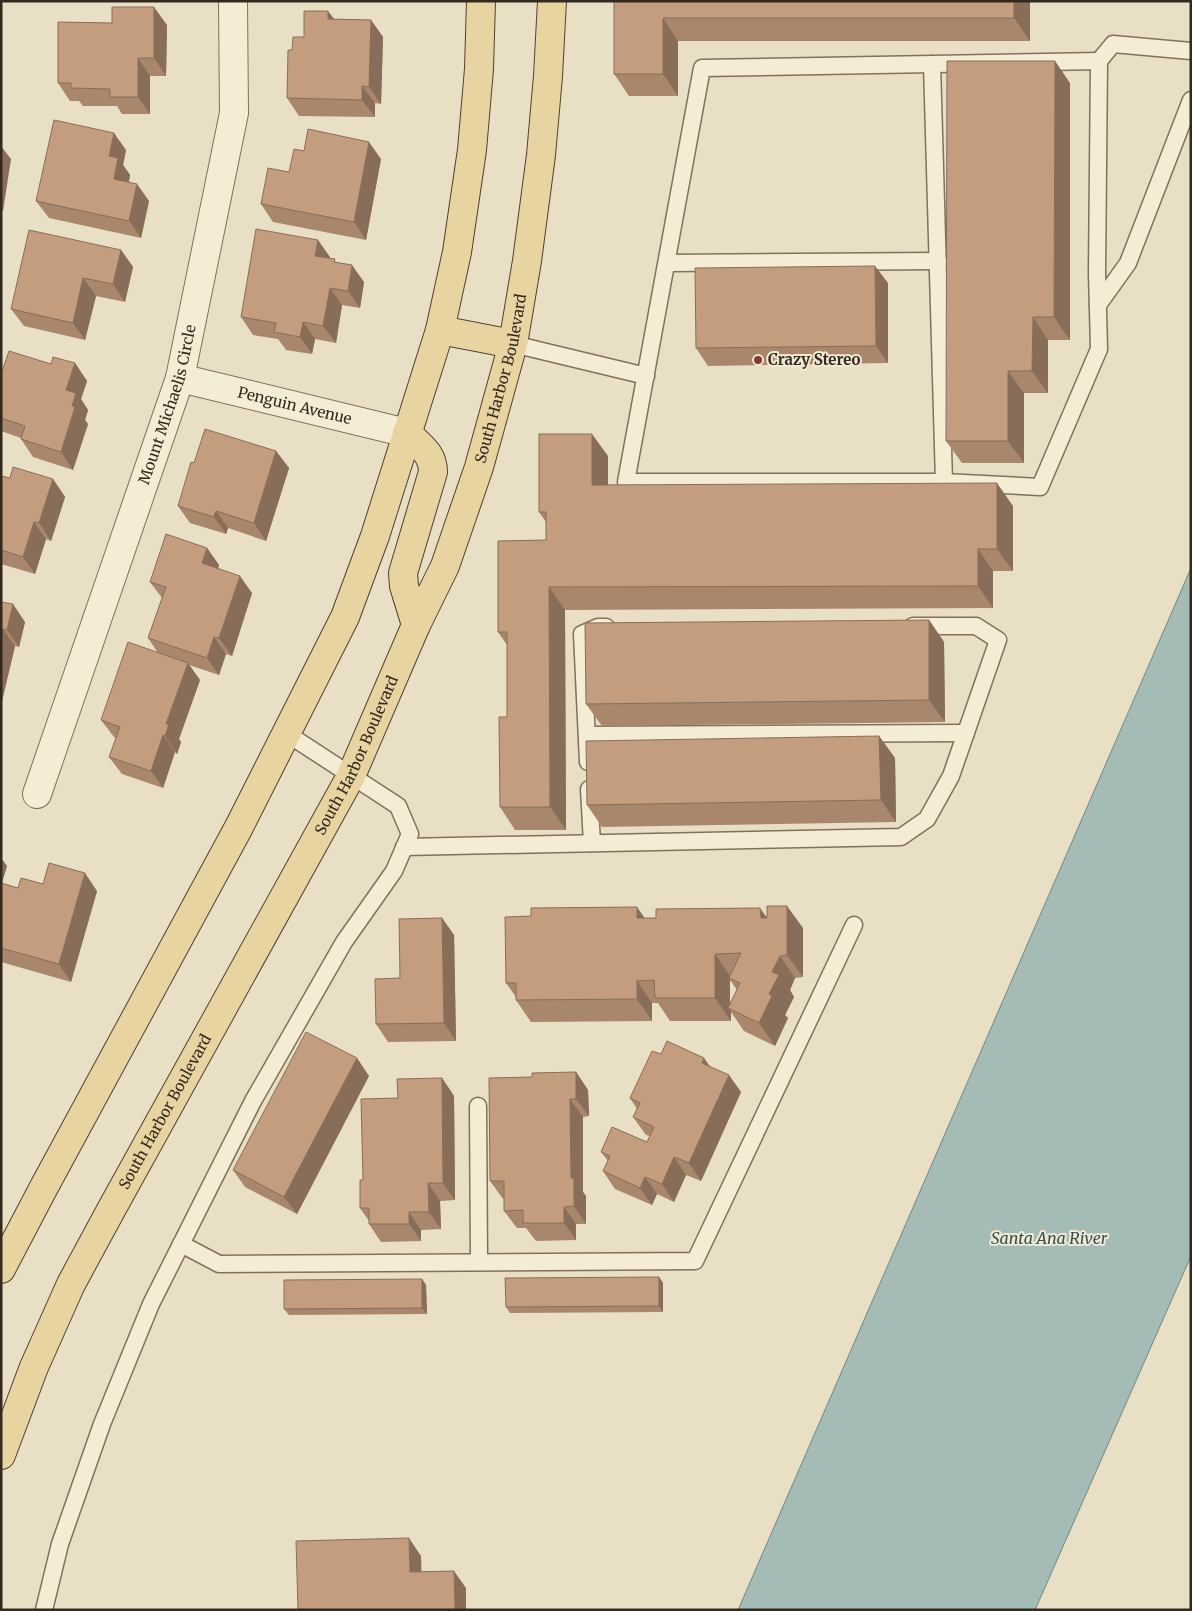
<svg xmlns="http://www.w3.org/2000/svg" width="1192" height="1611" font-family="Merriweather,serif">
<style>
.water{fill:#a5bcb6;stroke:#6d8983}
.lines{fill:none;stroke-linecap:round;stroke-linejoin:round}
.lane-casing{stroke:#81715c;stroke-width:19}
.street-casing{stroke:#81715c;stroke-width:30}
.primary-casing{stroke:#504030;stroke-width:30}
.lane{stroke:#f5ecd6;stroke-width:16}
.street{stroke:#f5ecd6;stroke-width:28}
.primary{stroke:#e8d4a0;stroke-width:28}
.wall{fill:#a8876c;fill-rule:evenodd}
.shaded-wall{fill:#886e58}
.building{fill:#c39d7e;stroke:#886e58}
.poi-dot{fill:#8a3533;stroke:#f1e9d3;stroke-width:2}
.labels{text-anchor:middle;stroke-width:4;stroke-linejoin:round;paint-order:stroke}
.poi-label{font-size:15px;font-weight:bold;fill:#33291f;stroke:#f1e9d3;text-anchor:start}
.street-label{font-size:15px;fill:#33291f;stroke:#f1e9d3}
.water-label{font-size:16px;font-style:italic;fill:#305150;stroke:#f1e9d3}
</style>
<rect width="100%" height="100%" fill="#e9dfc4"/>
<path class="water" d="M 1191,568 L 1191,1256 L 1035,1610 L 738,1610 Z"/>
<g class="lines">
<g class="lane-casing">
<g id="lane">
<path d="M 1099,61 L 1097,273 L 1099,349 L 1040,487 L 944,482 L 626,482 L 702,68 Z"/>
<path d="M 1099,61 L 1113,44 L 1191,51"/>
<path d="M 932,64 L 944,482"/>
<path d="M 667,263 L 938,261"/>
<path d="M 1098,305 L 1128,263 L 1191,100"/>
<path d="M 513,344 L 646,376"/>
<path d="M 587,735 L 966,733"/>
<path d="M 588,762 L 582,634 L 598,627 L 606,627"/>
<path d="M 589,789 L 592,843"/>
<path d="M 404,847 L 901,837 L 927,819 L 951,776 L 998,640 L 976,626 L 913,626"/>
<path d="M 478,1106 L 479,1262"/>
<path d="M 181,1244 L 219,1264 L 695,1261 L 854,925"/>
<path d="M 44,1610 L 60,1544 L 102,1424 L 151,1304 L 253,1101 L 344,942 L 394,871 L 410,834 L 398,806 L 286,733"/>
</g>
</g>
<g class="street-casing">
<g id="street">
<path id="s1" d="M 180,378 L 407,433"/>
<path id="s2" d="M 37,794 L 180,378 L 234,113 L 233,1"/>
</g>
</g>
<g class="primary-casing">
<g id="primary">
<path d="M 440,330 L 513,344"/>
<path d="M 407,433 C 420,446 433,453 433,472 L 403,573 L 404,586 L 416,625"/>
<path d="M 1,1269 L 44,1187 L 239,827 L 345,617 L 375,536 L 440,330 L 457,252 L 472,150 L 479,69 L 481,1"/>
<path id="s3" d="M 1,1455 L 34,1367 L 71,1284 L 111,1210 L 351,776 L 416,625 L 445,566 L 479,467 L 513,344 L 527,261 L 541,155 L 548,76 L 552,1"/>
</g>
</g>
<use href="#lane" class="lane"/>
<use href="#street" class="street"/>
<use href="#primary" class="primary"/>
</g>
<g class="wall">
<path d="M 614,1 L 1030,1 L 1030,41 L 678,41 L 678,96 L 629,96 L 614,74 Z"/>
<path d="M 334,19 L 371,20 L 383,37 L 381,104 L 375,103 L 375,117 L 299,116 L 287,98 L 292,50 L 304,37 Z"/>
<path d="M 167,25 L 166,76 L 150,76 L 150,114 L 122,114 L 117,106 L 83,106 L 79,101 L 70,101 L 58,83 Z"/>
<path d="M 1070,83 L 1070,340 L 1048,340 L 1048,393 L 1024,393 L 1024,463 L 962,463 L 946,441 Z"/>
<path d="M 126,150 L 123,165 L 130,175 L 129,182 L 149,201 L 141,238 L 49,218 L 36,201 Z"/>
<path d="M 304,151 L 381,159 L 366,240 L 273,222 L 261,204 L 289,172 Z"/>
<path d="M 121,250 L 133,267 L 125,302 L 96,296 L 85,340 L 24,326 L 11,309 Z"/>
<path d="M 330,257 L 330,258 L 364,282 L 360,308 L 342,305 L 336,343 L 315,339 L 312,354 L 286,350 L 278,339 L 253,335 L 241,317 Z"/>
<path d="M 888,283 L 888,363 L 708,366 L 696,348 Z"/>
<path d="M 75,363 L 87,381 L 81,399 L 88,410 L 85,420 L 88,424 L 73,470 L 33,457 L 21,439 L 21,438 L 1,431 L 1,374 L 51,364 Z"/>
<path d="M 276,451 L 289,468 L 266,541 L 228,528 L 226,534 L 190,523 L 178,506 L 194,463 Z"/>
<path d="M 608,456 L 608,485 L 1013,506 L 1013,571 L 993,571 L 993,608 L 565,610 L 566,830 L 515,830 L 500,807 L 507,717 L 507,645 L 498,632 L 546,540 L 546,522 L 539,512 Z"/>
<path d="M 1,476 L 10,478 L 53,479 L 65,497 L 51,541 L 46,539 L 35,574 L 1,564 Z"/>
<path d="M 207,548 L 219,565 L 218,569 L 252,593 L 232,656 L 226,654 L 219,675 L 189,665 L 200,680 L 179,739 L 181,742 L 177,754 L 175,752 L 163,788 L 122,774 L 109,757 L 116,738 L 114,737 L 101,720 L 158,653 L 148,638 L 162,598 L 150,582 Z"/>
<path d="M 1,602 L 25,622 L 19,647 L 15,646 L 2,701 Z"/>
<path d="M 929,620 L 944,642 L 945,722 L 602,726 L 586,704 Z"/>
<path d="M 879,736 L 895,758 L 896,822 L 602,827 L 587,805 Z"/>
<path d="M 1,858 L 7,866 L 2,883 L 18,888 L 43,884 L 97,891 L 71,982 L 1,962 Z"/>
<path d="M 442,918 L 454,935 L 456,1041 L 388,1042 L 376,1024 Z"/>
<path d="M 645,918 L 803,928 L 803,977 L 795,978 L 790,990 L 794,997 L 785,1015 L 788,1018 L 775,1046 L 744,1031 L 731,1012 L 731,1021 L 670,1021 L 658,1003 L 652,1003 L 652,1021 L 531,1022 L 516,1000 L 516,997 L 506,983 ZM 730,980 L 737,990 L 730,1003 Z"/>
<path d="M 661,1054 L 710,1067 L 741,1092 L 701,1181 L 686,1175 L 674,1202 L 657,1194 L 652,1205 L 615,1189 L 603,1171 L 608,1161 L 601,1152 L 647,1142 L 650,1136 L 646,1135 L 633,1117 L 637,1109 L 630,1098 Z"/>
<path d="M 576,1072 L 588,1090 L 589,1116 L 583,1117 L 583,1192 L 586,1196 L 586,1224 L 576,1224 L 576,1240 L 536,1241 L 526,1228 L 517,1228 L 504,1211 L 504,1198 L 503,1199 L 490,1181 L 532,1077 Z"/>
<path d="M 369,1076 L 297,1214 L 245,1187 L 233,1170 Z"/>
<path d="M 442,1078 L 454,1096 L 455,1200 L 440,1201 L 441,1229 L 421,1230 L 421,1241 L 381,1242 L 369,1224 L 369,1221 L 360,1208 L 363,1180 L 398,1098 Z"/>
<path d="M 659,1277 L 663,1283 L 663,1312 L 510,1313 L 506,1307 Z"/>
<path d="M 422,1279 L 426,1285 L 427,1314 L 289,1315 L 284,1309 Z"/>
</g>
<g class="shaded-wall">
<path d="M 1014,1 L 1030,1 L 1030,41 L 1014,18 Z"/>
<path d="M 154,7 L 167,25 L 166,76 L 154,58 Z"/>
<path d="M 328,11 L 341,28 L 328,19 Z"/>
<path d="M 663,18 L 678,41 L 678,96 L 663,74 Z"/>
<path d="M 371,20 L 383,37 L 381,104 L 369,87 Z"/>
<path d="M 138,58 L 150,76 L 150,114 L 138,97 Z"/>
<path d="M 1055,61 L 1070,83 L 1070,340 L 1054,317 Z"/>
<path d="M 362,86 L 375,103 L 375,117 L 362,100 Z"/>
<path d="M 114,133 L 126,150 L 123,165 L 130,175 L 126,196 L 114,179 L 109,156 Z"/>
<path d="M 369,142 L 381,159 L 366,240 L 354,222 Z"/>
<path d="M 1,146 L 11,159 L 3,211 L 1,209 Z"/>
<path d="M 137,184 L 149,201 L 141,238 L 129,221 Z"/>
<path d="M 318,240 L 330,257 L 327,273 L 315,256 Z"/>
<path d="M 121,250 L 133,267 L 125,302 L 113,284 Z"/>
<path d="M 352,265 L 364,282 L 360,308 L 348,291 Z"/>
<path d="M 875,266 L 888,283 L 888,363 L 876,346 Z"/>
<path d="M 83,278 L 96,296 L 85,340 L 73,323 Z"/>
<path d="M 330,288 L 342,305 L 336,343 L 323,326 Z"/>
<path d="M 1033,317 L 1048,340 L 1048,393 L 1032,371 Z"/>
<path d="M 303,322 L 315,339 L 312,354 L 300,337 Z"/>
<path d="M 75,363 L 87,381 L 81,399 L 88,410 L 85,420 L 88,424 L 73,470 L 61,452 L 72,406 L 66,390 Z"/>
<path d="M 1008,371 L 1024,393 L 1024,463 L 1008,441 Z"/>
<path d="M 592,434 L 608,456 L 608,507 L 592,485 Z"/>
<path d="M 276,451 L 289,468 L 266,541 L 254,523 Z"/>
<path d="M 53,479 L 65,497 L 51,541 L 39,523 Z"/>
<path d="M 997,483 L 1013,506 L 1013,571 L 997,549 Z"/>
<path d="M 216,511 L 228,528 L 226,534 L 214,517 Z"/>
<path d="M 34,522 L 46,539 L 35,574 L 23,557 Z"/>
<path d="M 207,548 L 219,565 L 214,581 L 202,563 Z"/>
<path d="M 978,549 L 993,571 L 993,608 L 978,586 Z"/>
<path d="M 240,576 L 252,593 L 232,656 L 219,638 Z"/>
<path d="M 549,587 L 565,610 L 566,830 L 550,807 Z"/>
<path d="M 13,604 L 25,622 L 19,647 L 7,630 Z"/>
<path d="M 929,620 L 944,642 L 945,722 L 929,700 Z"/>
<path d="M 3,629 L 15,646 L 2,701 L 1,636 Z"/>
<path d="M 214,637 L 226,654 L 219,675 L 207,658 Z"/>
<path d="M 188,663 L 200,680 L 179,739 L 181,742 L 177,754 L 165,736 L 166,724 Z"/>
<path d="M 163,735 L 175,752 L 163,788 L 151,771 Z"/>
<path d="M 879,736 L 895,758 L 896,822 L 881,800 Z"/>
<path d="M 1,858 L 7,866 L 1,885 Z"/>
<path d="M 85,873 L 97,891 L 71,982 L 59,964 Z"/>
<path d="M 787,906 L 803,928 L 803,977 L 787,955 Z"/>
<path d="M 637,907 L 653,930 L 637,918 Z"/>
<path d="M 760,908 L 776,930 L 761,918 Z"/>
<path d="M 442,918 L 454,935 L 456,1041 L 444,1023 Z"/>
<path d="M 715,954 L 730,976 L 730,1010 L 728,1008 L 731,1012 L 731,1021 L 715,998 Z"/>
<path d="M 780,956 L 795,978 L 790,990 L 794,997 L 785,1015 L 788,1018 L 775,1046 L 759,1023 L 772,972 Z"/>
<path d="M 637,981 L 652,1003 L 652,1021 L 637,999 Z"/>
<path d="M 357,1058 L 369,1076 L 297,1214 L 284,1197 Z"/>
<path d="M 704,1058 L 716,1075 L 702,1063 Z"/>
<path d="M 576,1072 L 588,1090 L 589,1116 L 576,1099 Z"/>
<path d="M 729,1075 L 741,1092 L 701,1181 L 689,1163 Z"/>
<path d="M 442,1078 L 454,1096 L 455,1200 L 443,1183 Z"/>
<path d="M 570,1099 L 583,1117 L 583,1192 L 586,1196 L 586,1224 L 574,1206 L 571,1178 Z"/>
<path d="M 674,1157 L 686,1175 L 674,1202 L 662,1184 Z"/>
<path d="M 645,1177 L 657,1194 L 652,1205 L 640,1188 Z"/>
<path d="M 428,1183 L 440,1201 L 441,1229 L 429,1212 Z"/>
<path d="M 564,1207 L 576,1224 L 576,1240 L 564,1223 Z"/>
<path d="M 409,1212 L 421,1230 L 421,1241 L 409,1224 Z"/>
<path d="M 659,1277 L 663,1283 L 663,1312 L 659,1306 Z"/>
<path d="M 422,1279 L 426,1285 L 427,1314 L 422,1308 Z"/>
<path d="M 409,1538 L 421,1556 L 422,1589 L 410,1572 Z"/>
<path d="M 454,1571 L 466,1588 L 466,1610 L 455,1610 Z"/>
</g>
<g class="building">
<path d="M 614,1 L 1014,1 L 1014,18 L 663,18 L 663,74 L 614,74 Z"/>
<path d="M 112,7 L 154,7 L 154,58 L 138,58 L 138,97 L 110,97 L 110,89 L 71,88 L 71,83 L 58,83 L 58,22 L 112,23 Z"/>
<path d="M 304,11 L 328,11 L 328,19 L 371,20 L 369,87 L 362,86 L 362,100 L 287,98 L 288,50 L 292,50 L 293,37 L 304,37 Z"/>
<path d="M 947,61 L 1055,61 L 1054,317 L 1033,317 L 1032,371 L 1008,371 L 1008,441 L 946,441 Z"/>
<path d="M 54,120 L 114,133 L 109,156 L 118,158 L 114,179 L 137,184 L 129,221 L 36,201 Z"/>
<path d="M 308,129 L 369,142 L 354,222 L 261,204 L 268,168 L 289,172 L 294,149 L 304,151 Z"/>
<path d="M 256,229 L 318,240 L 315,256 L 335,259 L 334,262 L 352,265 L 348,291 L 330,288 L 323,326 L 303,322 L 300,337 L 274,332 L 276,323 L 241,317 Z"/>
<path d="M 29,230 L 121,250 L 113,284 L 83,278 L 73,323 L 11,309 Z"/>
<path d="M 875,266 L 876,346 L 696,348 L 695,268 Z"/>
<path d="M 9,351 L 51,364 L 53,357 L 75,363 L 66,390 L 76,393 L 72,406 L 75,407 L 61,452 L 21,439 L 25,426 L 1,418 L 1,374 Z"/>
<path d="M 205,429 L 276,451 L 254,523 L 216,511 L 214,517 L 178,506 L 191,462 L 194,463 Z"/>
<path d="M 539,434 L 592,434 L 592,485 L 997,483 L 997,549 L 978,549 L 978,586 L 549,587 L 550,807 L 500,807 L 499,717 L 507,717 L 507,632 L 498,632 L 498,541 L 546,540 L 546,512 L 539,512 Z"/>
<path d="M 13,467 L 53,479 L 39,523 L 34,522 L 23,557 L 1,550 L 1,476 L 10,478 Z"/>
<path d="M 166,534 L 207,548 L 202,563 L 240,576 L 219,638 L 214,637 L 207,658 L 148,638 L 166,587 L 150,582 Z"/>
<path d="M 1,602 L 13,604 L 7,630 L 3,629 L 1,636 Z"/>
<path d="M 929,620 L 929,700 L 586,704 L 585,623 Z"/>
<path d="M 128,642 L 188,663 L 166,724 L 169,724 L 165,736 L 163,735 L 151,771 L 109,757 L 120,727 L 101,720 Z"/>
<path d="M 879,736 L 881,800 L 587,805 L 586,741 Z"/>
<path d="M 49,863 L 85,873 L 59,964 L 1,948 L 1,883 L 18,888 L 21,878 L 43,884 Z"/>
<path d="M 767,906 L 787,906 L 787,955 L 780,956 L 772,972 L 779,975 L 769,994 L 772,996 L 759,1023 L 728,1008 L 740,983 L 729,978 L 741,953 L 715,954 L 715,998 L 655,998 L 654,980 L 637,981 L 637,999 L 516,1000 L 516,983 L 506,983 L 505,917 L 531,916 L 531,908 L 637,907 L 637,918 L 656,918 L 656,909 L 760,908 L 761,918 L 767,918 Z"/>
<path d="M 442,918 L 444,1023 L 376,1024 L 375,979 L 400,978 L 399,919 Z"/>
<path d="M 306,1032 L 357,1058 L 284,1197 L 233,1170 Z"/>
<path d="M 667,1041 L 704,1058 L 702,1063 L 729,1075 L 689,1163 L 674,1157 L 662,1184 L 645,1177 L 640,1188 L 603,1171 L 610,1156 L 601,1152 L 612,1127 L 647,1142 L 654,1127 L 633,1117 L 640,1103 L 630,1098 L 652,1051 L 661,1054 Z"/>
<path d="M 576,1072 L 576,1099 L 570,1099 L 571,1178 L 574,1178 L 574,1206 L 564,1207 L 564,1223 L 523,1223 L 523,1210 L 504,1211 L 504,1181 L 490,1181 L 489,1078 L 532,1077 L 532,1073 Z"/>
<path d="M 442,1078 L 443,1183 L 428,1183 L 429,1212 L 409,1212 L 409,1224 L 369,1224 L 369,1208 L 360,1208 L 360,1180 L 363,1180 L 361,1099 L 398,1098 L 397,1079 Z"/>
<path d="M 659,1277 L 659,1306 L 506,1307 L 505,1278 Z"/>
<path d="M 422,1279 L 422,1308 L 284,1309 L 284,1280 Z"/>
<path d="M 409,1538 L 410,1572 L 454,1571 L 455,1610 L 298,1610 L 296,1541 Z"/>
</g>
<circle class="poi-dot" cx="758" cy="360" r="5"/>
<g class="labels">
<g class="poi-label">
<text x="768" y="365">Crazy Stereo</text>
</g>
<g class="street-label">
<text dy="5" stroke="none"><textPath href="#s3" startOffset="1191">South Harbor Boulevard</textPath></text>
<text dy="5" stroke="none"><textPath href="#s2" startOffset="411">Mount Michaelis Circle</textPath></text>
<text dy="5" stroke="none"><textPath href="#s1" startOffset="118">Penguin Avenue</textPath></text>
<text dy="5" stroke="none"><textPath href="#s3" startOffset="786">South Harbor Boulevard</textPath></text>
<text dy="5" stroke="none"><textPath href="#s3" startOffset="381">South Harbor Boulevard</textPath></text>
</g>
<g class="water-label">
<text x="1049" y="1244">Santa Ana River</text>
</g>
</g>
<rect width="1192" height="1611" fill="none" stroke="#33291f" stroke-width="5"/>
</svg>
